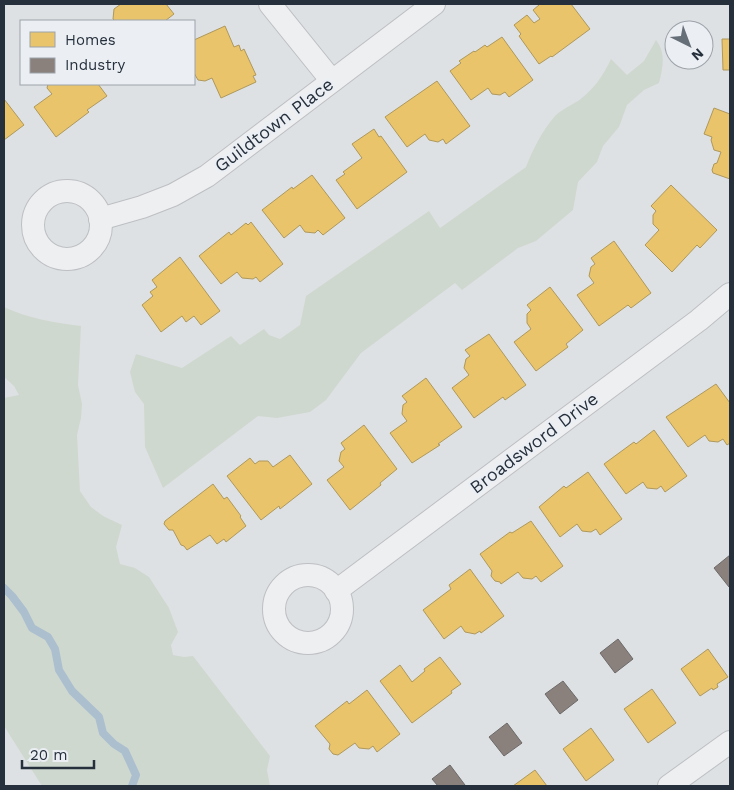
<svg xmlns="http://www.w3.org/2000/svg" width="734" height="790" font-family="'Work Sans',sans-serif">
<style>
.green{fill:#cfd8cf}
.homes{fill:#e9c46a;stroke:#ae985c}
.industry{fill:#8a817c;stroke:#6c6969}
.lines{fill:none;stroke-linecap:round;stroke-linejoin:round}
.stream{stroke:#acbfcf;stroke-width:8}
.street-casing{stroke:#bdbfc2;stroke-width:24}
.street{stroke:#eeeff1;stroke-width:22}
.labels{text-anchor:middle;stroke-width:5;stroke-linejoin:round;paint-order:stroke}
.street-label{font-size:18px;fill:#26303c;stroke:#ebeff4}
</style>
<rect width="100%" height="100%" fill="#dee1e4"/>
<g class="green">
<path d="M 656,40 C 666,53 663,67 659,83 L 644,90 L 627,105 L 619,127 L 603,146 L 597,162 L 578,182 L 573,210 L 536,241 L 518,248 L 462,290 L 455,283 L 361,353 L 326,400 L 310,412 L 277,418 L 258,416 L 163,488 L 145,447 L 144,404 L 135,392 L 130,372 L 136,354 L 182,368 L 231,336 L 240,345 L 264,329 L 269,335 L 280,339 L 300,325 L 306,296 L 429,211 L 440,228 L 526,167 C 533,149 542,131 555,116 C 561,110 571,105 578,101 C 594,89 603,76 611,59 L 627,75 L 644,61 Z"/>
<path d="M 4,307 C 27,318 55,323 81,326 L 78,385 L 82,404 L 81,418 L 77,435 L 80,491 L 91,507 L 103,516 L 122,525 L 116,547 L 120,564 L 135,568 L 149,577 L 169,608 L 178,632 L 171,645 L 173,655 L 184,657 L 193,656 L 270,756 L 267,770 L 270,786 L 42,786 L 4,726 L 4,398 L 19,395 L 14,386 L 4,377 Z"/>
</g>
<g class="homes">
<path d="M 121,4 L 166,4 L 174,14 L 165,21 L 115,21 L 113,19 L 114,9 Z"/>
<path d="M 538,4 L 571,4 L 590,29 L 552,57 L 551,56 L 539,64 L 519,36 L 521,34 L 514,25 L 527,15 L 534,23 L 540,19 L 533,10 L 539,5 Z"/>
<path d="M 225,26 L 234,47 L 239,45 L 241,51 L 244,49 L 256,75 L 253,76 L 256,82 L 221,98 L 212,78 L 205,81 L 198,80 L 194,73 L 194,40 Z"/>
<path d="M 730,36 L 730,70 L 723,70 L 722,39 L 730,39 Z"/>
<path d="M 502,37 L 533,80 L 509,97 L 505,92 L 500,95 L 492,94 L 488,88 L 471,100 L 450,71 L 461,63 L 459,61 L 474,51 L 475,52 L 485,45 L 487,47 Z"/>
<path d="M 437,81 L 470,126 L 446,144 L 443,139 L 438,142 L 429,140 L 425,134 L 407,147 L 385,117 Z"/>
<path d="M 48,84 L 98,84 L 107,96 L 87,110 L 89,112 L 56,137 L 34,107 L 52,94 L 47,88 Z"/>
<path d="M 4,99 L 24,125 L 4,140 Z"/>
<path d="M 714,108 L 730,114 L 730,179 L 713,173 L 712,170 L 714,164 L 717,163 L 721,152 L 714,150 L 711,140 L 712,137 L 704,134 Z"/>
<path d="M 374,129 L 379,137 L 381,136 L 407,172 L 357,209 L 336,180 L 345,174 L 343,172 L 362,158 L 352,144 Z"/>
<path d="M 312,175 L 345,218 L 323,235 L 318,230 L 315,233 L 305,232 L 300,225 L 284,238 L 262,210 L 292,187 L 293,189 Z"/>
<path d="M 671,185 L 717,230 L 700,248 L 697,245 L 672,272 L 645,245 L 659,230 L 653,224 L 653,215 L 656,211 L 651,206 Z"/>
<path d="M 251,222 L 283,264 L 260,282 L 256,277 L 253,279 L 242,278 L 237,272 L 221,284 L 199,256 L 229,232 L 231,235 L 246,223 L 248,225 Z"/>
<path d="M 614,241 L 651,293 L 631,308 L 628,305 L 599,326 L 577,295 L 594,283 L 589,276 L 591,267 L 595,264 L 591,258 Z"/>
<path d="M 180,257 L 220,311 L 201,325 L 194,316 L 186,322 L 182,316 L 161,332 L 142,305 L 153,296 L 150,292 L 157,287 L 152,280 Z"/>
<path d="M 550,287 L 583,330 L 566,344 L 568,347 L 536,371 L 514,342 L 531,329 L 527,323 L 527,314 L 531,310 L 527,305 Z"/>
<path d="M 489,334 L 526,385 L 505,400 L 503,397 L 474,418 L 452,388 L 469,375 L 464,368 L 466,359 L 470,356 L 465,350 Z"/>
<path d="M 426,378 L 462,427 L 438,444 L 440,445 L 412,463 L 390,433 L 407,421 L 402,414 L 403,405 L 407,402 L 402,396 Z"/>
<path d="M 716,384 L 730,403 L 730,443 L 727,445 L 723,439 L 718,442 L 709,441 L 705,435 L 688,447 L 666,417 Z"/>
<path d="M 364,425 L 397,469 L 380,483 L 381,485 L 350,510 L 327,480 L 344,467 L 339,461 L 341,452 L 345,449 L 341,443 Z"/>
<path d="M 654,430 L 687,476 L 665,492 L 661,486 L 657,489 L 647,488 L 643,482 L 626,494 L 604,464 L 634,442 L 636,444 Z"/>
<path d="M 290,455 L 312,484 L 280,509 L 279,506 L 261,520 L 227,476 L 250,458 L 255,464 L 259,461 L 268,461 L 273,467 Z"/>
<path d="M 588,472 L 622,519 L 600,535 L 596,529 L 591,532 L 582,531 L 577,524 L 560,537 L 539,507 L 564,486 L 566,488 Z"/>
<path d="M 213,484 L 224,499 L 227,497 L 241,516 L 240,517 L 246,526 L 226,542 L 224,539 L 217,544 L 210,535 L 187,550 L 184,546 L 181,545 L 173,530 L 169,530 L 164,524 L 165,521 Z"/>
<path d="M 531,521 L 563,566 L 541,582 L 536,576 L 532,579 L 523,578 L 518,572 L 501,584 L 500,582 L 495,581 L 491,576 L 492,571 L 480,554 L 510,532 L 512,533 Z"/>
<path d="M 470,569 L 504,616 L 481,633 L 480,631 L 475,634 L 465,632 L 461,626 L 444,639 L 423,610 L 451,589 L 449,585 Z"/>
<path d="M 708,649 L 728,677 L 717,684 L 718,687 L 713,690 L 712,688 L 700,696 L 681,669 Z"/>
<path d="M 440,657 L 461,684 L 451,691 L 452,693 L 412,723 L 380,681 L 400,665 L 412,682 L 425,671 L 424,669 Z"/>
<path d="M 652,689 L 676,723 L 648,743 L 624,709 Z"/>
<path d="M 367,690 L 400,734 L 377,752 L 373,746 L 369,749 L 359,748 L 355,743 L 338,755 L 333,754 L 329,749 L 330,744 L 315,726 L 347,701 L 349,704 Z"/>
<path d="M 591,728 L 614,760 L 586,781 L 563,749 Z"/>
<path d="M 535,770 L 547,786 L 513,786 Z"/>
</g>
<g class="industry">
<path d="M 730,555 L 730,586 L 729,587 L 714,568 Z"/>
<path d="M 618,639 L 633,659 L 615,673 L 600,653 Z"/>
<path d="M 563,681 L 578,700 L 560,714 L 545,694 Z"/>
<path d="M 507,723 L 522,743 L 504,756 L 489,737 Z"/>
<path d="M 450,765 L 465,785 L 463,786 L 438,786 L 432,779 Z"/>
</g>
<g class="lines">
<path class="stream" d="M 4,588 L 12,596 L 24,612 L 32,628 L 48,637 L 55,649 L 59,670 L 72,691 L 99,717 L 103,733 L 114,744 L 125,751 L 136,775 L 132,786"/>
<g class="street-casing">
<g id="street">
<path d="M 270,4 L 332,81"/>
<circle cx="67" cy="225" r="34"/>
<path d="M 100,219 L 142,207 L 173,195 L 207,176 L 434,4"/>
<circle cx="308" cy="609" r="34"/>
<path d="M 336,591 L 699,320 L 730,294"/>
<path d="M 669,786 L 730,742"/>
</g>
</g>
<use href="#street" class="street"/>
</g>
<g class="labels">
<g class="street-label">
<text transform="translate(274 125) rotate(-37)" y="6">Guildtown Place</text>
<text transform="translate(534 443) rotate(-37)" y="6">Broadsword Drive</text>
</g>
</g>
<rect width="734" height="790" fill="none" stroke="#26303c" stroke-width="10"/>
<rect x="20" y="20" width="175" height="65" fill="#ebeff4" stroke="#9ca3aa"/>
<rect x="30" y="32" width="25" height="15" fill="#e9c46a" stroke="#9ca3aa"/>
<text x="65" y="45" font-size="15" fill="#26303c">Homes</text>
<rect x="30" y="58" width="25" height="15" fill="#8a817c" stroke="#9ca3aa"/>
<text x="65" y="70" font-size="15" fill="#26303c">Industry</text>
<g transform="translate(689 45) rotate(138)"><circle r="24" fill="#ebeff4" stroke="#9ca3aa"/>
<path d="M0-4L9 19L0 12L-9 19Z" fill="#666e77"/>
<text y="-8" font-size="14" font-weight="bold" text-anchor="middle" fill="#26303c">N</text>
</g>
<path d="M22 760v8h72v-8" fill="none" stroke="#26303c" stroke-width="2.5"/>
<text x="30" y="760" font-size="15" fill="#26303c" stroke="#ebeff4" stroke-width="4" paint-order="stroke">20 m</text>
</svg>
